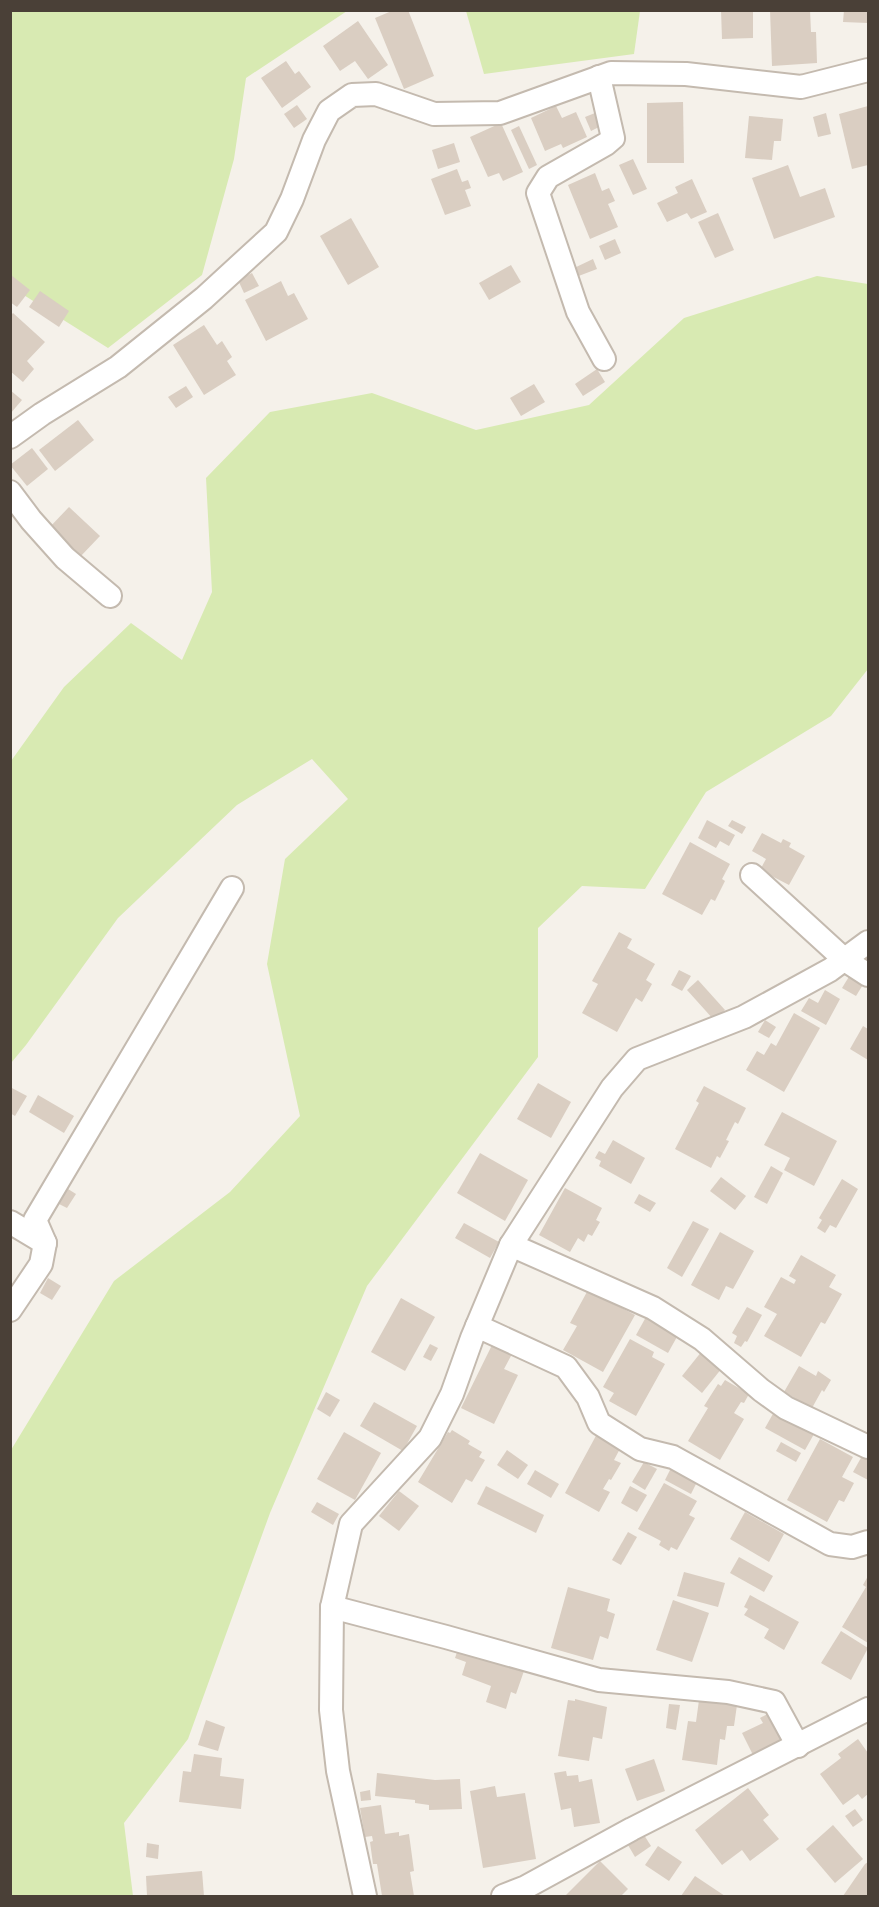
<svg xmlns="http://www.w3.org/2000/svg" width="879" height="1907" font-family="Signika,sans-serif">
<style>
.green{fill:#d8eab2}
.building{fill:#dacec2}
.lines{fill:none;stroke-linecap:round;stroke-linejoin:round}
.street-casing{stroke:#c4baaf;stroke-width:26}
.street{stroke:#fff;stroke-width:22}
</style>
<rect width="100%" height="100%" fill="#f5f1ea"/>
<g class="green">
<path d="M 10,11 L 347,11 L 246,78 L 234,159 L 202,275 L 108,348 L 11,287 Z"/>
<path d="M 466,11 L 466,10 L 640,11 L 634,54 L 484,74 Z"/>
<path d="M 817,276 L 868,284 L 868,669 L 831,716 L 706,792 L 645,889 L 582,886 L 538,928 L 538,1057 L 367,1286 L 270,1513 L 188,1739 L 124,1823 L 133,1896 L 11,1896 L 11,1450 L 114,1281 L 230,1192 L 300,1116 L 267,964 L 285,859 L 348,799 L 312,759 L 237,805 L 118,918 L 26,1045 L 11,1063 L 11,761 L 64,687 L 131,623 L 182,660 L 212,592 L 206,478 L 270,412 L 372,393 L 476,430 L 589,405 L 684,318 Z"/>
</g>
<g class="building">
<path d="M 394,10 L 408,10 L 434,76 L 404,89 L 375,18 Z"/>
<path d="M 721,10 L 753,10 L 753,38 L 722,39 Z"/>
<path d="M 770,10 L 810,10 L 811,32 L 816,32 L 817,63 L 772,66 Z"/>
<path d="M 844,10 L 868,10 L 868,23 L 843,22 Z"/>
<path d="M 358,21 L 388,65 L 368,79 L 355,61 L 340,71 L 323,46 Z"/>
<path d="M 286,61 L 295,74 L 299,71 L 311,87 L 282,108 L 261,78 Z"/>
<path d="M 683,102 L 684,163 L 647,163 L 647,103 Z"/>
<path d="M 297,105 L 307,119 L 294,128 L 284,114 Z"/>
<path d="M 556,106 L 562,118 L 576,112 L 587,137 L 563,148 L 561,144 L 545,151 L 531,118 Z"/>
<path d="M 868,106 L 868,165 L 852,169 L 839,114 Z"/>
<path d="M 595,113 L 601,126 L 591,131 L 585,117 Z"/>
<path d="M 826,113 L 831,134 L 818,137 L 813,117 Z"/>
<path d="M 749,116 L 783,119 L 781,141 L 774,141 L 772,160 L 745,158 Z"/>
<path d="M 501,123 L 523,172 L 503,181 L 499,173 L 488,177 L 470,137 Z"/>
<path d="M 519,126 L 537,165 L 529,169 L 511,130 Z"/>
<path d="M 454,143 L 460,162 L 438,169 L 432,150 Z"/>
<path d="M 633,159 L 647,189 L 633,195 L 619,165 Z"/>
<path d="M 788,165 L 800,197 L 825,188 L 835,217 L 774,239 L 752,178 Z"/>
<path d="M 457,169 L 462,182 L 468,180 L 471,188 L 465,190 L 471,206 L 445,215 L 431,179 Z"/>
<path d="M 595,173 L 602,191 L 609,188 L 615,201 L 608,204 L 618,227 L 590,239 L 568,185 Z"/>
<path d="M 692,179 L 707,212 L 691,219 L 687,213 L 667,222 L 657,203 L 678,193 L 675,187 Z"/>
<path d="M 718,213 L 734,250 L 715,258 L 698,222 Z"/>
<path d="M 351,218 L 379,267 L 348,285 L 320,236 Z"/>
<path d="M 615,239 L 621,253 L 605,260 L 599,246 Z"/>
<path d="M 593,259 L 597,269 L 576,277 L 572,269 Z"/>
<path d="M 511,265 L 521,282 L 489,300 L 479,283 Z"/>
<path d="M 252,273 L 259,286 L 244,293 L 238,280 Z"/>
<path d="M 11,275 L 30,290 L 17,307 L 10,302 Z"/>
<path d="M 281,281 L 288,296 L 294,293 L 308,319 L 266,341 L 245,300 Z"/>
<path d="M 40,291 L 69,311 L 59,327 L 29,307 Z"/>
<path d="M 13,313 L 45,342 L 27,361 L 34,369 L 23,382 L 10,371 L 10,316 Z"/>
<path d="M 204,325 L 217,345 L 222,341 L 232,357 L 227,361 L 236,375 L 204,395 L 173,345 Z"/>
<path d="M 597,369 L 605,382 L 583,396 L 575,384 Z"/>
<path d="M 534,384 L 545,402 L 521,416 L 510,398 Z"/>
<path d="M 186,386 L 193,397 L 176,408 L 168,397 Z"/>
<path d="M 10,390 L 22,400 L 10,414 Z"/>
<path d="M 78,420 L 94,440 L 55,471 L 39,450 Z"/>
<path d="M 32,448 L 48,469 L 27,486 L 10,465 Z"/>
<path d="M 69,507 L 100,536 L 79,558 L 48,529 Z"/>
<path d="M 707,820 L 735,835 L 729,846 L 720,841 L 716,848 L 698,838 Z"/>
<path d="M 732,820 L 746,827 L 742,834 L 728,826 Z"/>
<path d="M 762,833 L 781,843 L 783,839 L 791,843 L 789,847 L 805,856 L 789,885 L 760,870 L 766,859 L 752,851 Z"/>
<path d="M 690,842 L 730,864 L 722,879 L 725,881 L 715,901 L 711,899 L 702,915 L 662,894 Z"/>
<path d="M 619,932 L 632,939 L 627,948 L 655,964 L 646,980 L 652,984 L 642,1002 L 636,998 L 617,1032 L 582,1013 L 598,984 L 592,981 Z"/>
<path d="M 679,970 L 691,976 L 682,991 L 671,985 Z"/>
<path d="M 850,975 L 864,983 L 856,996 L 842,988 Z"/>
<path d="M 698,980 L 725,1010 L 714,1020 L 687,990 Z"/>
<path d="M 825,990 L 840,999 L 826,1025 L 801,1011 L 809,998 L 818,1003 Z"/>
<path d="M 794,1013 L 820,1028 L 784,1092 L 746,1070 L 757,1051 L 764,1055 L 771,1043 L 776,1046 Z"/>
<path d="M 765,1020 L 776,1027 L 769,1038 L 758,1032 Z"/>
<path d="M 863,1026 L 868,1029 L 868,1060 L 850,1049 Z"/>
<path d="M 538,1083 L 571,1102 L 551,1138 L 517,1119 Z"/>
<path d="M 704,1086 L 746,1108 L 738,1124 L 735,1122 L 726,1140 L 729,1141 L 720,1158 L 717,1156 L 711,1168 L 675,1149 L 699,1103 L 696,1101 Z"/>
<path d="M 10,1087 L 27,1096 L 15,1116 L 10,1113 Z"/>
<path d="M 38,1095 L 74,1116 L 64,1133 L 29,1112 Z"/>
<path d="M 782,1112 L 837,1141 L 814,1186 L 784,1170 L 790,1158 L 764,1145 Z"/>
<path d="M 613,1140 L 645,1158 L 631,1184 L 599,1166 L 601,1161 L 595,1158 L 599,1151 L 605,1154 Z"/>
<path d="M 480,1153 L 528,1180 L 505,1221 L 457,1193 Z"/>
<path d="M 771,1166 L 783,1173 L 767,1204 L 754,1197 Z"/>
<path d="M 721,1177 L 746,1196 L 735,1210 L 710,1191 Z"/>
<path d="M 842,1179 L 858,1189 L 836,1228 L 830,1225 L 825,1233 L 817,1228 L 822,1220 L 819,1218 Z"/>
<path d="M 565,1188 L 602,1208 L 596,1220 L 600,1222 L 592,1236 L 588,1234 L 584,1242 L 578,1238 L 570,1252 L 539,1235 Z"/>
<path d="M 68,1189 L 76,1194 L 67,1208 L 59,1204 Z"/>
<path d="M 639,1194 L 656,1203 L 650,1212 L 634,1203 Z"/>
<path d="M 693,1221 L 709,1229 L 682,1277 L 667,1268 Z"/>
<path d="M 464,1223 L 499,1242 L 490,1258 L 455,1238 Z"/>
<path d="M 720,1232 L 754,1251 L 733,1289 L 726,1286 L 719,1300 L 691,1285 Z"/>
<path d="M 801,1255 L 836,1275 L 829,1287 L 842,1294 L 825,1324 L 821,1322 L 801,1357 L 764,1336 L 777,1314 L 764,1307 L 781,1277 L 794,1284 L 796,1280 L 789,1276 Z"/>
<path d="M 48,1278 L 61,1286 L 52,1300 L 40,1293 Z"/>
<path d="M 588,1290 L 635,1315 L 603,1372 L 563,1350 L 577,1326 L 570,1323 Z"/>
<path d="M 401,1298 L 435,1317 L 405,1371 L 371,1352 Z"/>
<path d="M 747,1307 L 762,1315 L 747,1342 L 745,1341 L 741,1347 L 734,1343 L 737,1336 L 732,1333 Z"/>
<path d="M 646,1317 L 678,1335 L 668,1353 L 636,1335 Z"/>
<path d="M 630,1339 L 654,1352 L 652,1357 L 665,1364 L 636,1416 L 609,1401 L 614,1393 L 603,1387 Z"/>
<path d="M 430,1344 L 438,1348 L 431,1361 L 423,1357 Z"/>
<path d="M 492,1345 L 512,1354 L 504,1369 L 518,1375 L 494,1424 L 461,1408 Z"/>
<path d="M 702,1351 L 722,1368 L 702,1393 L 682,1376 Z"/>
<path d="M 799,1366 L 816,1376 L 818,1371 L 831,1380 L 824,1392 L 822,1390 L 812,1408 L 784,1392 Z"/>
<path d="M 725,1380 L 749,1394 L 744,1403 L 741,1402 L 734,1413 L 744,1419 L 720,1460 L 688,1441 L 708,1408 L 704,1406 L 718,1384 L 721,1386 Z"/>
<path d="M 326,1392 L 340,1400 L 330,1417 L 317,1409 Z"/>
<path d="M 374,1402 L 417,1426 L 403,1451 L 360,1426 Z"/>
<path d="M 774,1412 L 814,1434 L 805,1450 L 765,1428 Z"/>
<path d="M 452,1430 L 470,1441 L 468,1444 L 482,1452 L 479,1457 L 485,1460 L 472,1482 L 466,1479 L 452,1503 L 418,1482 L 448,1432 L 450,1433 Z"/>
<path d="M 344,1432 L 381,1453 L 355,1500 L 317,1479 Z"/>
<path d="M 598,1432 L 622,1445 L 614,1460 L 621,1463 L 611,1480 L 609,1479 L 603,1489 L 610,1492 L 599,1512 L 565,1493 Z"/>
<path d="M 820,1439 L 853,1457 L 842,1477 L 854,1483 L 844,1502 L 839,1500 L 827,1522 L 787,1500 Z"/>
<path d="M 781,1442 L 801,1453 L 796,1462 L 776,1451 Z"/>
<path d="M 507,1450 L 528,1465 L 518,1479 L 497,1465 Z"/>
<path d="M 862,1456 L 868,1459 L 868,1480 L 853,1472 Z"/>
<path d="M 644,1462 L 657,1469 L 645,1490 L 632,1482 Z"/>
<path d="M 672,1466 L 698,1480 L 691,1494 L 665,1480 Z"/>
<path d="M 535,1470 L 559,1484 L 551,1498 L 527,1484 Z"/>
<path d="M 664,1483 L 697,1501 L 689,1515 L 695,1518 L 677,1550 L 671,1547 L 669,1551 L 659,1545 L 661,1541 L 638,1529 Z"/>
<path d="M 486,1486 L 544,1515 L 536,1533 L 477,1504 Z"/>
<path d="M 630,1486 L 647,1495 L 637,1512 L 621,1503 Z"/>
<path d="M 399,1491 L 419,1506 L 399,1531 L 379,1516 Z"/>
<path d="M 317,1502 L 339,1514 L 333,1525 L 311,1512 Z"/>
<path d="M 745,1512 L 784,1534 L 769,1562 L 730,1539 Z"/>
<path d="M 628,1532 L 637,1537 L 621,1565 L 612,1560 Z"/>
<path d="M 739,1557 L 773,1576 L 764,1592 L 730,1573 Z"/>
<path d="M 684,1572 L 725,1583 L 718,1607 L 677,1596 Z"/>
<path d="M 868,1576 L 868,1643 L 842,1627 L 866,1587 L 863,1585 Z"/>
<path d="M 568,1587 L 610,1599 L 607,1611 L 615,1614 L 608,1639 L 600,1636 L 593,1660 L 551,1648 Z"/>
<path d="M 750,1595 L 799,1622 L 784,1650 L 764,1638 L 769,1629 L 744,1615 L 748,1609 L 744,1607 Z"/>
<path d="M 673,1600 L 709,1613 L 692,1662 L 656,1650 Z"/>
<path d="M 841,1631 L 868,1648 L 851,1680 L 821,1663 Z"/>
<path d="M 458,1649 L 525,1668 L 516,1694 L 511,1692 L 506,1709 L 486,1702 L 491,1686 L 462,1675 L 466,1662 L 455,1658 Z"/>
<path d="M 575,1699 L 607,1707 L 602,1739 L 593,1737 L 589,1761 L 558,1756 L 568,1700 L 575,1701 Z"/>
<path d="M 699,1700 L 737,1705 L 734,1726 L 727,1726 L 725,1740 L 720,1739 L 717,1765 L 682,1760 L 688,1721 L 696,1722 Z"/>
<path d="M 669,1704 L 680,1705 L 676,1730 L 666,1728 Z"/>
<path d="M 771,1712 L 785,1742 L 754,1757 L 742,1733 L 763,1723 L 760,1718 Z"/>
<path d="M 206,1720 L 225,1727 L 218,1751 L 198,1745 Z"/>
<path d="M 858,1739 L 868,1753 L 868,1794 L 862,1799 L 858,1794 L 843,1805 L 820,1774 L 841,1758 L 838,1754 Z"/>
<path d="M 194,1754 L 222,1758 L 220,1776 L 244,1779 L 241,1809 L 179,1802 L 183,1771 L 191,1772 Z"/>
<path d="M 654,1759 L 665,1791 L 637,1801 L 625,1769 Z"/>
<path d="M 566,1771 L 567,1776 L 578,1775 L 579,1782 L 592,1779 L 600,1823 L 574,1827 L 571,1808 L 561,1810 L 554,1773 Z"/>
<path d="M 377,1773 L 435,1780 L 460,1779 L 462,1809 L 429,1810 L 429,1805 L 415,1803 L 415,1800 L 375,1796 Z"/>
<path d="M 495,1786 L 497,1797 L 525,1793 L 536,1859 L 483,1868 L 470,1791 Z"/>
<path d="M 748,1788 L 769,1815 L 763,1820 L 779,1839 L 750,1861 L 742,1850 L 722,1865 L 695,1830 Z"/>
<path d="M 370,1790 L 371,1800 L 361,1801 L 360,1792 Z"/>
<path d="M 381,1805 L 385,1834 L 399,1832 L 399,1836 L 409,1834 L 414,1871 L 410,1872 L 414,1896 L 382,1896 L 377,1864 L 373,1864 L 370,1842 L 373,1841 L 372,1836 L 365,1837 L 360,1808 Z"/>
<path d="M 855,1809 L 863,1820 L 853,1827 L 845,1816 Z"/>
<path d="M 833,1825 L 863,1859 L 835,1883 L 806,1849 Z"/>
<path d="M 644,1835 L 651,1846 L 635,1857 L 628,1845 Z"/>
<path d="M 147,1843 L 159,1845 L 158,1859 L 146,1857 Z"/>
<path d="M 658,1846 L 682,1862 L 669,1881 L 645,1865 Z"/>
<path d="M 600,1861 L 628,1889 L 621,1896 L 565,1896 Z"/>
<path d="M 868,1862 L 868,1896 L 843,1896 L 865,1864 Z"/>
<path d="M 202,1871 L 204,1896 L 147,1896 L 146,1876 Z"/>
<path d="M 695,1876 L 725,1896 L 681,1896 Z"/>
</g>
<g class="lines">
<g class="street-casing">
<g id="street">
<path d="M 599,77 L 613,138 L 606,144 L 548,177 L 538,193 L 578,312 L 604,359"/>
<path d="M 10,437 L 42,414 L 118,367 L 204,298 L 276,232 L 292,199 L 314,140 L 329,111 L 352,95 L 376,94 L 434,114 L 500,113 L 611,73 L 686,74 L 801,87 L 868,70"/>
<path d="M 10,492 L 31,520 L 65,558 L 110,596"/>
<path d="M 752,875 L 845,960 L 868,975"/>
<path d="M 10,1222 L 45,1243"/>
<path d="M 511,1245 L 653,1308 L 702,1339 L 761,1390 L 786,1408 L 868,1447"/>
<path d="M 10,1310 L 41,1264 L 45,1243 L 35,1220 L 232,888"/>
<path d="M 477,1326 L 566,1367 L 588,1397 L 599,1423 L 640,1449 L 673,1457 L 830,1544 L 852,1547 L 868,1542"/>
<path d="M 332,1607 L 446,1637 L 599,1680 L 728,1692 L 774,1702 L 798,1746"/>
<path d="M 365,1896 L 338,1771 L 331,1710 L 332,1607 L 351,1524 L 430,1438 L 452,1394 L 472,1338 L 511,1245 L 612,1088 L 637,1059 L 744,1017 L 830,970 L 868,942"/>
<path d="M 503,1896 L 526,1887 L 632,1829 L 868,1709"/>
</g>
</g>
<use href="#street" class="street"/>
</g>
<rect width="879" height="1907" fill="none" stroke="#4a4037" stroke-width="24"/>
</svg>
